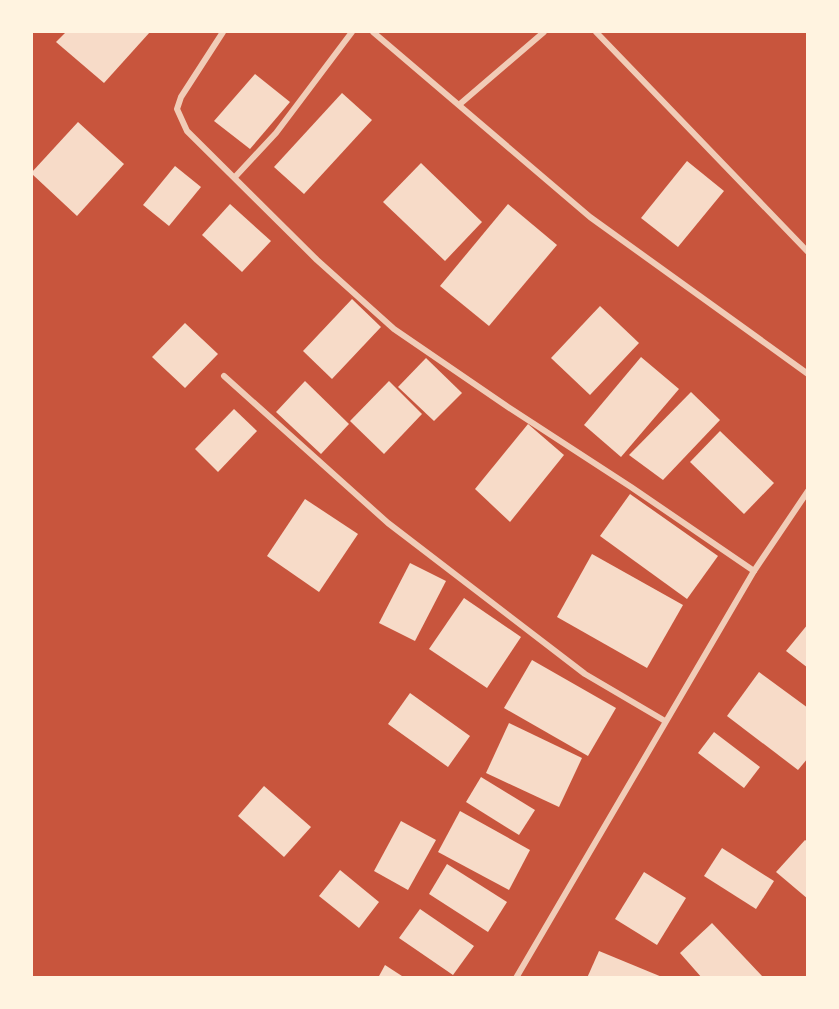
<svg xmlns="http://www.w3.org/2000/svg" width="839" height="1009" font-family="'Source Sans 3',sans-serif">
<style>
.building{fill:#f7dbc8}
.lines{fill:none;stroke-linecap:round;stroke-linejoin:round}
.minor{stroke:#f1ccb7;stroke-width:6}
</style>
<rect width="100%" height="100%" fill="#c8553d"/>
<g class="building">
<path d="M 66,32 L 150,32 L 104,83 L 56,42 Z"/>
<path d="M 255,74 L 290,102 L 250,149 L 214,121 Z"/>
<path d="M 342,93 L 372,120 L 304,194 L 274,167 Z"/>
<path d="M 78,122 L 124,164 L 77,216 L 32,174 L 32,172 Z"/>
<path d="M 687,161 L 724,191 L 678,247 L 641,218 Z"/>
<path d="M 421,163 L 482,222 L 445,261 L 383,202 Z"/>
<path d="M 175,166 L 201,187 L 169,226 L 143,205 Z"/>
<path d="M 230,204 L 271,241 L 242,272 L 202,235 Z"/>
<path d="M 508,204 L 557,245 L 489,326 L 440,286 Z"/>
<path d="M 352,299 L 381,327 L 332,379 L 303,351 Z"/>
<path d="M 600,306 L 639,343 L 590,395 L 551,358 Z"/>
<path d="M 185,323 L 218,354 L 185,388 L 152,357 Z"/>
<path d="M 641,357 L 679,389 L 621,457 L 584,425 Z"/>
<path d="M 426,358 L 462,393 L 434,421 L 398,387 Z"/>
<path d="M 305,381 L 349,424 L 321,454 L 276,412 Z"/>
<path d="M 389,381 L 422,414 L 384,454 L 350,421 Z"/>
<path d="M 691,392 L 720,420 L 663,480 L 629,455 Z"/>
<path d="M 234,409 L 257,431 L 218,472 L 195,449 Z"/>
<path d="M 528,424 L 564,455 L 510,522 L 475,489 Z"/>
<path d="M 720,431 L 774,483 L 744,514 L 690,462 Z"/>
<path d="M 630,494 L 718,556 L 687,599 L 600,536 Z"/>
<path d="M 305,499 L 358,534 L 319,592 L 267,556 Z"/>
<path d="M 592,554 L 683,605 L 647,668 L 557,617 Z"/>
<path d="M 410,563 L 446,581 L 415,641 L 379,623 Z"/>
<path d="M 464,598 L 521,637 L 487,688 L 429,649 Z"/>
<path d="M 808,624 L 808,668 L 786,651 Z"/>
<path d="M 532,660 L 616,708 L 588,756 L 504,708 Z"/>
<path d="M 759,672 L 808,708 L 808,758 L 798,770 L 727,716 Z"/>
<path d="M 410,693 L 470,736 L 448,767 L 388,724 Z"/>
<path d="M 509,723 L 582,758 L 559,807 L 486,773 Z"/>
<path d="M 714,732 L 760,767 L 744,788 L 698,753 Z"/>
<path d="M 481,777 L 535,810 L 519,835 L 466,802 Z"/>
<path d="M 264,786 L 311,827 L 284,857 L 238,816 Z"/>
<path d="M 460,811 L 530,850 L 509,890 L 438,852 Z"/>
<path d="M 401,821 L 436,840 L 408,890 L 374,871 Z"/>
<path d="M 805,840 L 808,842 L 808,899 L 776,872 Z"/>
<path d="M 722,848 L 774,881 L 756,909 L 704,876 Z"/>
<path d="M 447,864 L 507,902 L 488,932 L 429,894 Z"/>
<path d="M 340,870 L 379,902 L 359,928 L 319,896 Z"/>
<path d="M 644,872 L 686,898 L 657,945 L 615,919 Z"/>
<path d="M 420,909 L 474,946 L 453,975 L 399,938 Z"/>
<path d="M 712,923 L 762,976 L 760,978 L 702,978 L 680,953 Z"/>
<path d="M 599,951 L 662,977 L 662,978 L 587,978 Z"/>
<path d="M 385,965 L 405,978 L 378,978 Z"/>
</g>
<g class="lines">
<g class="minor">
<path d="M 223,32 L 181,97 L 177,109 L 187,131 L 317,260 L 394,329 L 508,407 L 631,487 L 754,571"/>
<path d="M 373,32 L 590,217 L 808,374"/>
<path d="M 596,32 L 808,252"/>
<path d="M 460,104 L 544,32"/>
<path d="M 235,177 L 276,133 L 352,32"/>
<path d="M 224,376 L 388,523 L 585,674 L 665,721"/>
<path d="M 516,978 L 754,571 L 808,491"/>
</g>
</g>
<rect width="839" height="1009" fill="none" stroke="#fff3e0" stroke-width="66"/>
</svg>
